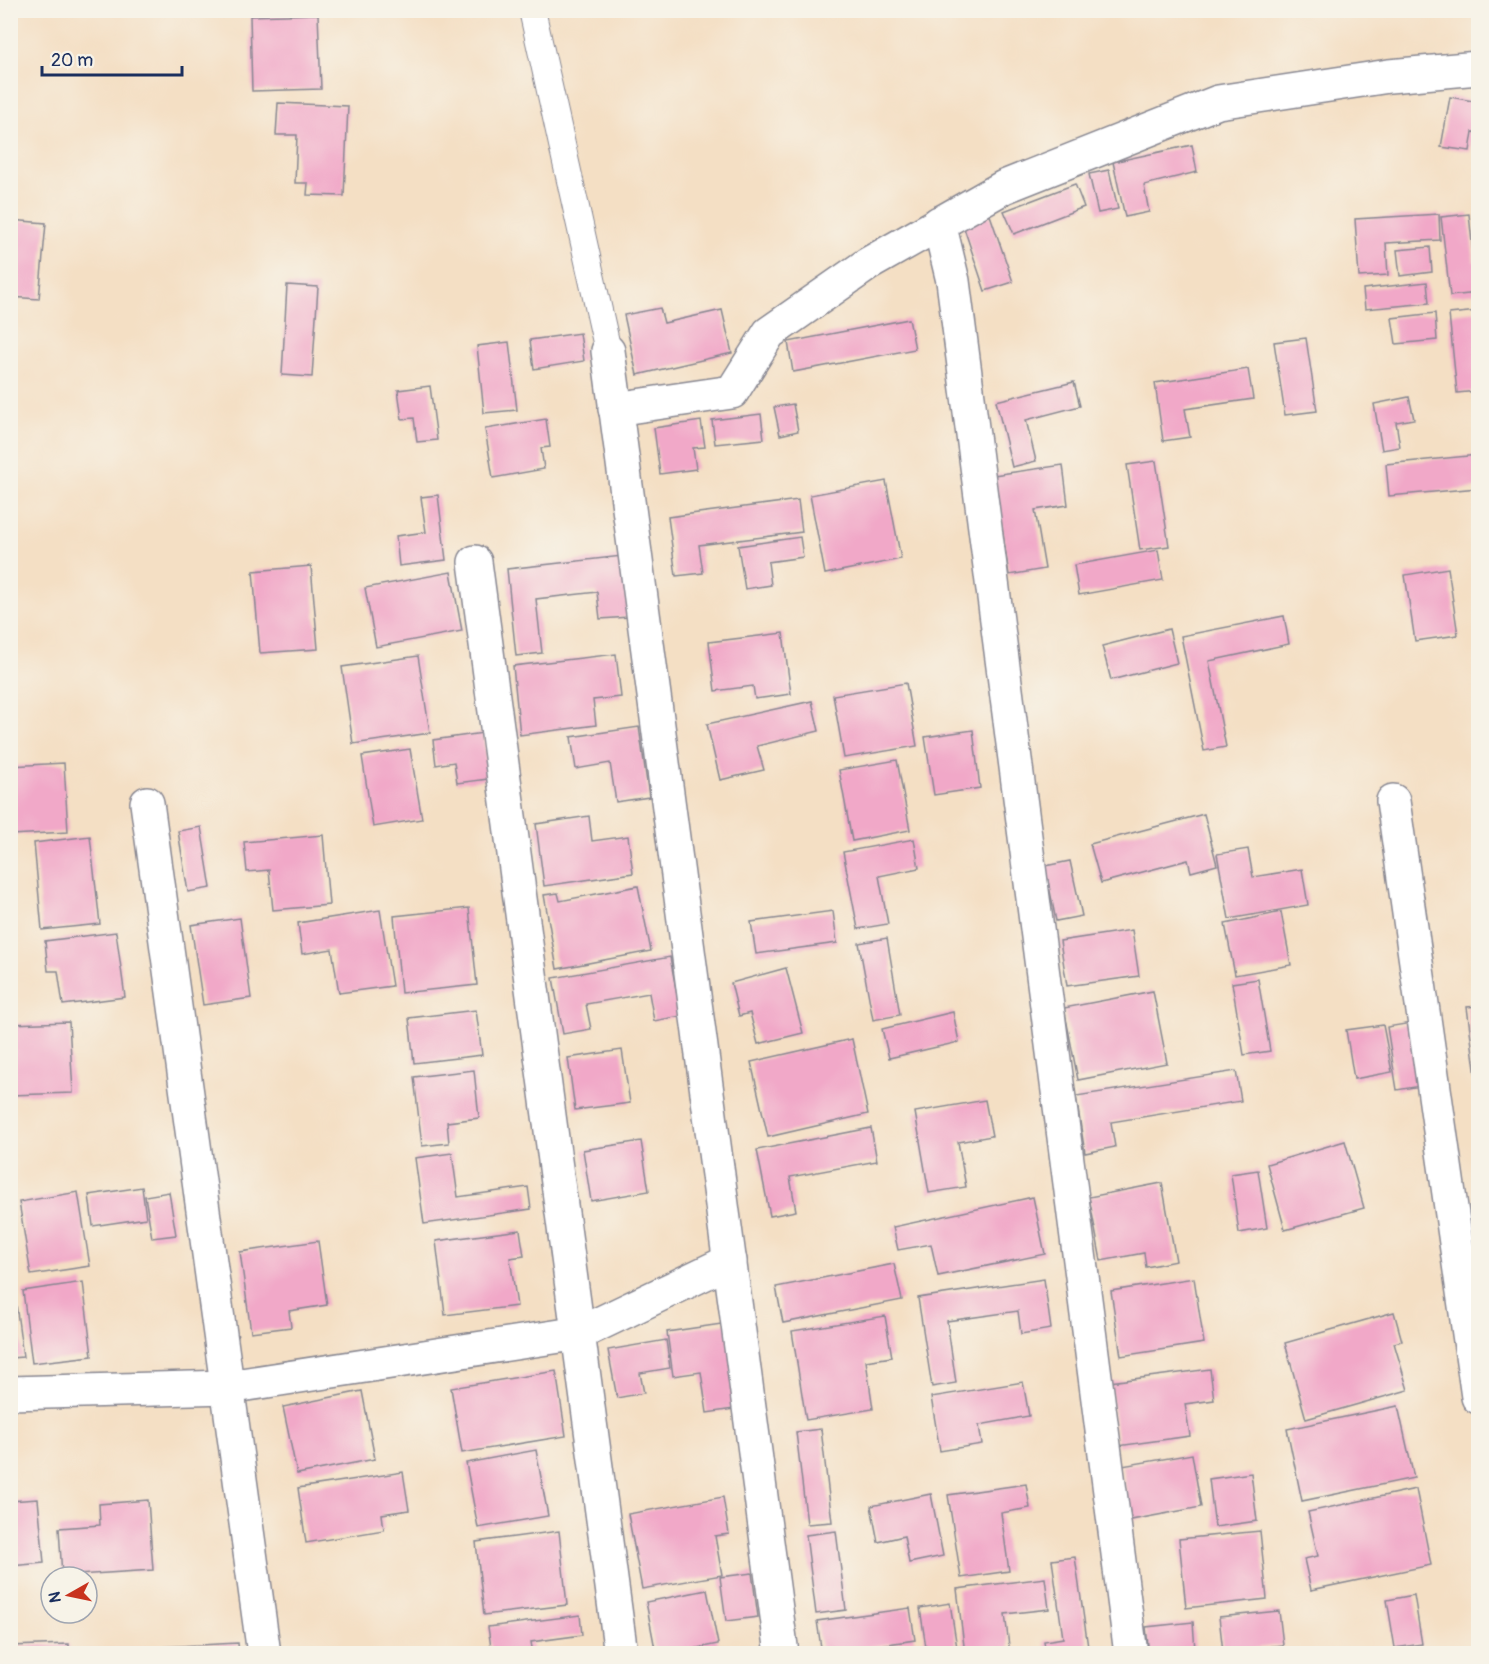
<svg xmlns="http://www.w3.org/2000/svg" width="1489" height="1664" font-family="Pangolin,sans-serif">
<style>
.building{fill:#f1a8c8}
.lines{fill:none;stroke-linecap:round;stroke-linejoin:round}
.lane-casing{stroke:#888791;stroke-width:28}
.street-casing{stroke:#888791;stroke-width:36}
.lane{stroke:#fff;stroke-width:26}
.street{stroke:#fff;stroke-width:33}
</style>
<rect width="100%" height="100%" fill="#f7f3e8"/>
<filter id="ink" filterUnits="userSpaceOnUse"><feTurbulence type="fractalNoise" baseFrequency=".0167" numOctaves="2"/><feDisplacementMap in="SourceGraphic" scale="12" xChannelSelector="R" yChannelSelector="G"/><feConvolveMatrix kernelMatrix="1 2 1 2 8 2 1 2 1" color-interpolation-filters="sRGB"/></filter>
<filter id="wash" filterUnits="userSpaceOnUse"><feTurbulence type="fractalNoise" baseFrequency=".008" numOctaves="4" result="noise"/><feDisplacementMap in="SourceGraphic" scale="24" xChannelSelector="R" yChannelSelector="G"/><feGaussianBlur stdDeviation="1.35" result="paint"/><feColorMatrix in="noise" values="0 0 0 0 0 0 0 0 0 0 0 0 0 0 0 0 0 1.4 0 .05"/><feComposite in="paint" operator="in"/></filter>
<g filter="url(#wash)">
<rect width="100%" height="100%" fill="#f4dfc4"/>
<g id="blocks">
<g class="building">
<path d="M 318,14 L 321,89 L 252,91 L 250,16 Z"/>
<path d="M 1450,97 L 1478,102 L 1478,133 L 1473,132 L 1470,151 L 1441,147 Z"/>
<path d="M 278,103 L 348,106 L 344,196 L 307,195 L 308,183 L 295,183 L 297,135 L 276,135 Z"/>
<path d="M 1192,145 L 1197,172 L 1144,185 L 1149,212 L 1125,217 L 1113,162 Z"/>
<path d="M 1109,170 L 1118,209 L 1098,213 L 1089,174 Z"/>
<path d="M 1075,184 L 1084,207 L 1014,234 L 1004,211 Z"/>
<path d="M 1439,214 L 1440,240 L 1386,243 L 1388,275 L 1359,277 L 1355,219 Z"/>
<path d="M 1469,214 L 1474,262 L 1478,261 L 1478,293 L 1450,296 L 1441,217 Z"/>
<path d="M 990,215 L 1013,282 L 985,291 L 963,225 Z"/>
<path d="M 10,220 L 46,223 L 39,299 L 10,297 Z"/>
<path d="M 1430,247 L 1432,272 L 1400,276 L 1397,250 Z"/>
<path d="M 1427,282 L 1429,303 L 1365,309 L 1363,289 Z"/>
<path d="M 287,285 L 318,287 L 312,377 L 282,375 Z"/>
<path d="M 660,308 L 664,323 L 722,310 L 732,353 L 637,375 L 624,315 Z"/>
<path d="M 1478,311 L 1478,391 L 1457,393 L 1449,314 Z"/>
<path d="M 1435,313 L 1437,340 L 1396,344 L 1392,318 Z"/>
<path d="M 909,319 L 915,349 L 793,372 L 788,342 Z"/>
<path d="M 580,333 L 584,361 L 534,369 L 530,340 Z"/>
<path d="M 1306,338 L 1317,411 L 1285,415 L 1274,342 Z"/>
<path d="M 509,342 L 517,410 L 484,413 L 477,346 Z"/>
<path d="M 1248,369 L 1253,399 L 1185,409 L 1190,437 L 1163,441 L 1155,383 Z"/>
<path d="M 1074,382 L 1080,406 L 1026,420 L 1036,461 L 1012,467 L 996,401 Z"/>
<path d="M 430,386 L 437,440 L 417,442 L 414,418 L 402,419 L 398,390 Z"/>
<path d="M 1409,397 L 1414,419 L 1396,422 L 1400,447 L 1382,450 L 1374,404 Z"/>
<path d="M 793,404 L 798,431 L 780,435 L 774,407 Z"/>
<path d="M 761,414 L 764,439 L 715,444 L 712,420 Z"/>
<path d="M 546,419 L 550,447 L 541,448 L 544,469 L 493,478 L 485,429 Z"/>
<path d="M 701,421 L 705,447 L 693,448 L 696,469 L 660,474 L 654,428 Z"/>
<path d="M 1478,455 L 1478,488 L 1389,496 L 1386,464 Z"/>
<path d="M 1156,461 L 1169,546 L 1140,550 L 1127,465 Z"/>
<path d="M 1063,465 L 1068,505 L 1035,510 L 1045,569 L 1009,575 L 994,475 Z"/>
<path d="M 886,481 L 901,559 L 825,574 L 810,495 Z"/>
<path d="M 438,495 L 446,560 L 399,566 L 396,536 L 426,532 L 421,497 Z"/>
<path d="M 798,500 L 802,532 L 699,545 L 703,573 L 676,576 L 668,517 Z"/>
<path d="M 800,537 L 803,557 L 768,562 L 771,585 L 745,589 L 738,546 Z"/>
<path d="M 1158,550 L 1163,580 L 1079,595 L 1074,565 Z"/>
<path d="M 622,556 L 629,617 L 600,619 L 597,592 L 536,599 L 542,653 L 516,656 L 507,569 Z"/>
<path d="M 311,566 L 318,649 L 260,653 L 253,571 Z"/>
<path d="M 1448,568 L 1458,635 L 1415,641 L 1405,575 Z"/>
<path d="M 451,572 L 462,631 L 376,647 L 365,588 Z"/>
<path d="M 1284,616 L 1289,644 L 1209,661 L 1226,747 L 1204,751 L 1181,636 Z"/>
<path d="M 1169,629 L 1177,663 L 1111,680 L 1102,646 Z"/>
<path d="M 783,633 L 791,694 L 755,699 L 753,686 L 715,691 L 709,642 Z"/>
<path d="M 616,654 L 621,697 L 593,700 L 596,725 L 520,735 L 513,666 Z"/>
<path d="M 418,656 L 430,733 L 353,744 L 342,667 Z"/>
<path d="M 906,683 L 917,746 L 844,758 L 833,695 Z"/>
<path d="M 812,701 L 819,731 L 757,746 L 764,770 L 720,780 L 707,724 Z"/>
<path d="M 639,727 L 649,797 L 616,802 L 610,763 L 576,769 L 571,737 Z"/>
<path d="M 973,730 L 980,788 L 934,795 L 925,737 Z"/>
<path d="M 483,733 L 488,779 L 457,783 L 454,762 L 436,765 L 433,740 Z"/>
<path d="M 410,749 L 422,819 L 373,827 L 362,756 Z"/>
<path d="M 897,760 L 910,830 L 852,841 L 839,770 Z"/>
<path d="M 64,763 L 68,832 L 10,835 L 10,766 Z"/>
<path d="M 1204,814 L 1217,865 L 1191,872 L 1188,860 L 1101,883 L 1090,844 Z"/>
<path d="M 589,816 L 592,841 L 628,836 L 633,873 L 544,886 L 536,824 Z"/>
<path d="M 201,827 L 211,888 L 188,892 L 178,831 Z"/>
<path d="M 323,835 L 329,905 L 273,910 L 269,870 L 247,872 L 244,842 Z"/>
<path d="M 90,836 L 100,924 L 42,930 L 34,843 Z"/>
<path d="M 914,839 L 919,868 L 879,876 L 888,924 L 858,929 L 843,852 Z"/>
<path d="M 1248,849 L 1253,877 L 1302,869 L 1308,905 L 1229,919 L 1217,854 Z"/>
<path d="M 1070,861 L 1082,916 L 1056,921 L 1045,866 Z"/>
<path d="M 638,886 L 651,951 L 557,969 L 544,895 L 558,893 L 560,901 Z"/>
<path d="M 469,908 L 477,985 L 401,993 L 394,916 Z"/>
<path d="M 380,910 L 392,986 L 339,993 L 332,949 L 302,954 L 298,923 Z"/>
<path d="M 833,911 L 837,943 L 756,954 L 751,922 Z"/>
<path d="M 1281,912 L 1291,965 L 1235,975 L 1225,924 Z"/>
<path d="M 240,918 L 251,998 L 203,1005 L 191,925 Z"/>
<path d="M 1132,930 L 1139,976 L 1067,986 L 1060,941 Z"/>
<path d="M 116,932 L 125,997 L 63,1005 L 58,971 L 48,971 L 45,941 Z"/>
<path d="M 887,938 L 900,1015 L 873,1020 L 859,943 Z"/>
<path d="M 670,957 L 681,1016 L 654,1021 L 649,993 L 586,1004 L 591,1029 L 563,1034 L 553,978 Z"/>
<path d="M 786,968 L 803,1033 L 758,1044 L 750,1013 L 739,1016 L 731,983 Z"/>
<path d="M 1258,979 L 1270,1051 L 1244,1055 L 1232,983 Z"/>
<path d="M 1153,991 L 1167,1063 L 1078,1080 L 1064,1008 Z"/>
<path d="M 1478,1006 L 1478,1077 L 1476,1077 L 1467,1007 Z"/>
<path d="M 476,1010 L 482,1055 L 414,1063 L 409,1018 Z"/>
<path d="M 953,1012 L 959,1042 L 889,1058 L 882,1029 Z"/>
<path d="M 69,1022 L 73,1093 L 10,1095 L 10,1024 Z"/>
<path d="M 1411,1023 L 1421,1086 L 1397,1090 L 1387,1027 Z"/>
<path d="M 1383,1025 L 1392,1072 L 1354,1079 L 1346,1030 Z"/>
<path d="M 852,1039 L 868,1114 L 768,1137 L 751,1062 Z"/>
<path d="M 622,1050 L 630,1103 L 575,1110 L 568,1058 Z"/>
<path d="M 474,1070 L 479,1118 L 447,1122 L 449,1143 L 422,1146 L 414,1077 Z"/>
<path d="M 1236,1071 L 1241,1101 L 1111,1122 L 1115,1147 L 1085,1153 L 1076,1096 Z"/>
<path d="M 985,1100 L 992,1136 L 958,1142 L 966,1187 L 929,1193 L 915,1112 Z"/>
<path d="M 871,1128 L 877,1161 L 790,1177 L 796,1211 L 770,1216 L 757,1150 Z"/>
<path d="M 641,1141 L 649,1191 L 591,1201 L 583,1150 Z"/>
<path d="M 1345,1141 L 1364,1208 L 1285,1230 L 1267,1164 Z"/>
<path d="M 452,1153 L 458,1197 L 528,1187 L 531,1209 L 424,1224 L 415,1158 Z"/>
<path d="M 1258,1170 L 1267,1228 L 1239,1233 L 1231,1174 Z"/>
<path d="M 1162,1183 L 1176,1261 L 1146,1267 L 1144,1253 L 1101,1261 L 1089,1197 Z"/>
<path d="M 142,1187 L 146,1218 L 93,1226 L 89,1195 Z"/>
<path d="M 78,1192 L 90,1266 L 31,1275 L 19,1202 Z"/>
<path d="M 169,1192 L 176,1235 L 152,1238 L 145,1196 Z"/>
<path d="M 1033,1197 L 1045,1254 L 938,1276 L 931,1244 L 898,1250 L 893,1227 Z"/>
<path d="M 520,1230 L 524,1256 L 510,1258 L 517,1306 L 445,1315 L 436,1241 Z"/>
<path d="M 318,1241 L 327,1305 L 289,1311 L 291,1327 L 251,1332 L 240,1252 Z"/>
<path d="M 10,1260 L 16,1281 L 10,1282 Z"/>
<path d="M 894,1264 L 902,1300 L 783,1323 L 776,1287 Z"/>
<path d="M 1194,1278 L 1204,1343 L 1121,1356 L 1111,1291 Z"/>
<path d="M 1044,1279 L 1051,1329 L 1021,1334 L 1018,1311 L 947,1321 L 956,1383 L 932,1387 L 918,1298 Z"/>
<path d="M 83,1282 L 92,1356 L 32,1363 L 23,1291 Z"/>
<path d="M 10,1289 L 14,1289 L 23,1357 L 10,1358 Z"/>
<path d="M 1394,1312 L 1402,1341 L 1394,1343 L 1408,1390 L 1306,1419 L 1285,1343 Z"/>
<path d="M 885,1316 L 892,1357 L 866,1361 L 873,1409 L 806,1420 L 792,1331 Z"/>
<path d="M 728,1323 L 740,1408 L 707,1413 L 701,1372 L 673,1376 L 667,1332 Z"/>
<path d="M 666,1340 L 670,1368 L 640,1373 L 644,1393 L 617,1398 L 608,1350 Z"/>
<path d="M 1210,1369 L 1214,1400 L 1185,1404 L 1190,1436 L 1118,1446 L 1110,1382 Z"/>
<path d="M 556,1371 L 566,1436 L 462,1453 L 451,1388 Z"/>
<path d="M 1023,1382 L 1029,1416 L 979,1425 L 982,1444 L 940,1451 L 931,1397 Z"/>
<path d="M 362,1391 L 375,1459 L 297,1474 L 283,1407 Z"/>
<path d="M 1398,1406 L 1414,1478 L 1302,1501 L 1287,1429 Z"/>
<path d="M 821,1429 L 832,1522 L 807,1524 L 796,1432 Z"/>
<path d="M 536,1450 L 548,1516 L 478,1528 L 466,1463 Z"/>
<path d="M 1192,1454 L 1201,1507 L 1131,1520 L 1122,1466 Z"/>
<path d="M 403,1472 L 409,1510 L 382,1514 L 384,1530 L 306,1543 L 298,1488 Z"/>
<path d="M 1251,1473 L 1257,1521 L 1215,1527 L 1209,1479 Z"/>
<path d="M 1026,1484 L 1030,1508 L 1001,1513 L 1009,1571 L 961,1578 L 948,1495 Z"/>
<path d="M 1416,1489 L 1431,1565 L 1311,1590 L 1304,1559 L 1318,1556 L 1308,1512 Z"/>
<path d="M 931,1494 L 943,1556 L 909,1563 L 904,1536 L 878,1542 L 871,1506 Z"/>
<path d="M 723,1497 L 729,1534 L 715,1536 L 722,1575 L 642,1589 L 628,1514 Z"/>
<path d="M 38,1499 L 44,1563 L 10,1566 L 10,1501 Z"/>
<path d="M 148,1500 L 153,1570 L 62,1576 L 59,1528 L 100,1525 L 99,1504 Z"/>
<path d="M 559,1531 L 567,1605 L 484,1615 L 476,1542 Z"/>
<path d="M 836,1531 L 846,1610 L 816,1614 L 806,1535 Z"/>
<path d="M 1260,1531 L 1267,1599 L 1186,1608 L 1179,1539 Z"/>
<path d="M 1075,1557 L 1089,1654 L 1046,1654 L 1044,1641 L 1063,1638 L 1052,1560 Z"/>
<path d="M 752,1573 L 758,1617 L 726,1621 L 720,1577 Z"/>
<path d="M 1045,1578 L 1049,1609 L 1005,1614 L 1010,1654 L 965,1654 L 957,1589 Z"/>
<path d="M 707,1590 L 718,1644 L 668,1654 L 656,1654 L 646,1602 Z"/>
<path d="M 1414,1595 L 1422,1644 L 1395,1648 L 1387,1600 Z"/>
<path d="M 950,1603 L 958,1654 L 927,1654 L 920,1608 Z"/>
<path d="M 910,1608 L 915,1640 L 853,1649 L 853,1654 L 822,1654 L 817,1621 Z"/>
<path d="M 1279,1611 L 1283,1645 L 1223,1652 L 1219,1617 Z"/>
<path d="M 580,1615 L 582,1635 L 531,1642 L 533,1654 L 492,1654 L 488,1627 Z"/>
<path d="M 1193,1622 L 1195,1650 L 1185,1651 L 1185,1654 L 1149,1654 L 1146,1627 Z"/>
<path d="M 238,1643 L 239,1654 L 80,1654 L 80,1651 Z"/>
<path d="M 69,1644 L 69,1654 L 10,1654 L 10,1646 Z"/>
</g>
</g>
</g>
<g filter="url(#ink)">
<use href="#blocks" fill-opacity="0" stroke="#888791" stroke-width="1.5"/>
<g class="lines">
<g class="lane-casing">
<path id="lane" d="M 532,10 L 608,351"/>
</g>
<g class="street-casing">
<g id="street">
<path d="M 939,223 L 953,281 L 1131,1654"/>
<path d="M 608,351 L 782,1654"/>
<path d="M 615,409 L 732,392 L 769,333 L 868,264 L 1004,187 L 1218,102 L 1389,76 L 1478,68"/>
<path d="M 475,562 L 621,1654"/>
<path d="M 1393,801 L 1478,1397"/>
<path d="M 147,803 L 264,1654"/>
<path d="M 10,1393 L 228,1387 L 580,1333 L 730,1261"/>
</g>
</g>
<use href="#lane" class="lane"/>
<use href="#street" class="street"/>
</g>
</g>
<rect width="1489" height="1664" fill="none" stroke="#f7f3e8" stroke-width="36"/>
<g transform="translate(69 1595) rotate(261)"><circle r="28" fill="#f7f3e8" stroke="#9fa5b1" stroke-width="1.5"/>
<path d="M0-4.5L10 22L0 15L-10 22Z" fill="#c8321e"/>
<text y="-9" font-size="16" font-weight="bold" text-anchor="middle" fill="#1b2f5e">N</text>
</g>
<path d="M42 66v9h140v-9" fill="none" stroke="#1b2f5e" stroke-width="3"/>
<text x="51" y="66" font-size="18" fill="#1b2f5e" stroke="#f7f3e8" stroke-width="4.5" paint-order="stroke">20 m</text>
</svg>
